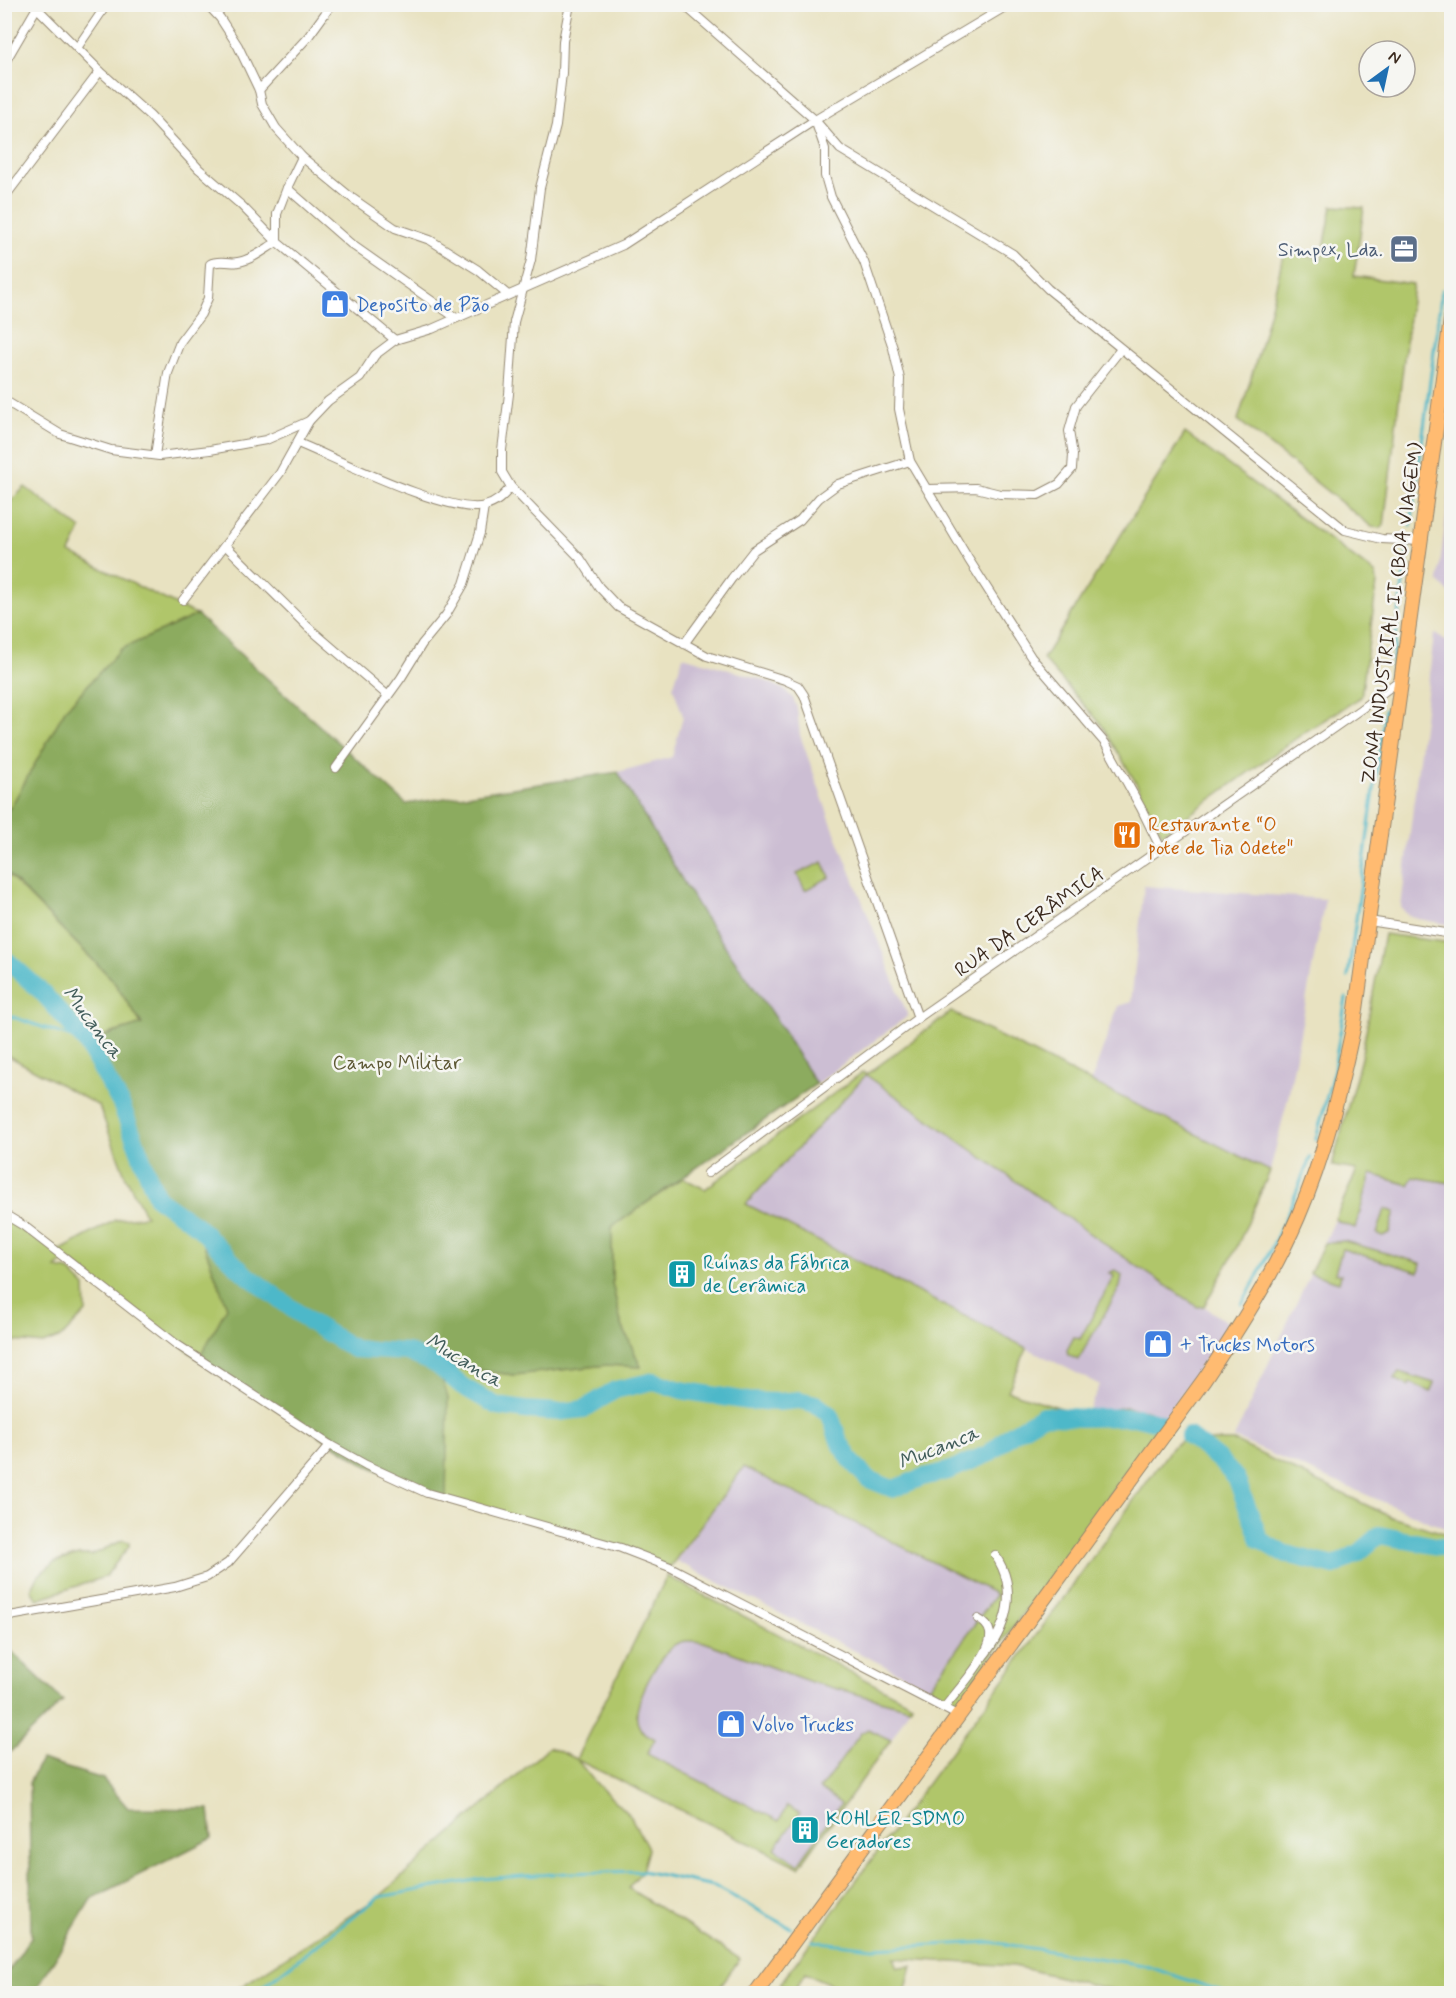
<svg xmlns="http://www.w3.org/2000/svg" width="1456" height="1998" font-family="Mynerve,sans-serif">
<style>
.industrial{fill:#ccbed3}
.green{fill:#b0c66a;stroke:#767844;stroke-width:1.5}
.forest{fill:#8cab5e;stroke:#646a3e;stroke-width:1.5}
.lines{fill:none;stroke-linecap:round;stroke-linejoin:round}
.stream{stroke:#4db8c9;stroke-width:3}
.river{stroke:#4db8c9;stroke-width:18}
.minor-casing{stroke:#928670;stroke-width:10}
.primary-casing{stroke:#928670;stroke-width:16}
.minor{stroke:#fff;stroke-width:8}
.primary{stroke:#ffbb71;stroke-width:14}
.labels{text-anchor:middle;stroke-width:5;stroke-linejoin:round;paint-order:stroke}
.service-label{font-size:20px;fill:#4e5e75;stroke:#f6f6f2;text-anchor:end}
.shop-label{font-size:20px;fill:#366cbe;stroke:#f6f6f2;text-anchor:start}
.street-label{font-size:20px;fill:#3b2a1e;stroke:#f6f6f2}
.food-label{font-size:20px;fill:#c56008;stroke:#f6f6f2;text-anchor:start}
.park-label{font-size:20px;fill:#5e5935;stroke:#f6f6f2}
.culture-label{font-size:20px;fill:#0d838f;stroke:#f6f6f2;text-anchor:start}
.water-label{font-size:21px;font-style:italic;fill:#415c5a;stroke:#f6f6f2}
</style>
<rect width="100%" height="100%" fill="#f6f6f2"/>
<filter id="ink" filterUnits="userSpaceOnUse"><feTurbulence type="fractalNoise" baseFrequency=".0167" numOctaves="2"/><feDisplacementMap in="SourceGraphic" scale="12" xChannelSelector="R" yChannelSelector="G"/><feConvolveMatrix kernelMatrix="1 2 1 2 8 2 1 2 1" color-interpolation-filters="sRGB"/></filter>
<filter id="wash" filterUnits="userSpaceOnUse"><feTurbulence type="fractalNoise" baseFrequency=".008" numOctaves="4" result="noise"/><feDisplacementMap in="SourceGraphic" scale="24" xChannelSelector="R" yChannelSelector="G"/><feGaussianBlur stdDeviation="1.35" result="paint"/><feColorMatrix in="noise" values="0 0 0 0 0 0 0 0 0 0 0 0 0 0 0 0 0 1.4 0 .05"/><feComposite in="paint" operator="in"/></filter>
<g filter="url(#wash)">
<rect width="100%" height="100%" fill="#e8e2c1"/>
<g class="industrial">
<path d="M 1451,478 L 1452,595 L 1451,595 L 1438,581 Z"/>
<path d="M 1437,634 L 1451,645 L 1451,925 L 1419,919 L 1407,915 L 1401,907 L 1434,635 Z"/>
<path d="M 683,656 L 764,680 L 783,689 L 793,698 L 797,708 L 800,735 L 832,825 L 908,1016 L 816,1084 L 777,1021 L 702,913 L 618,772 L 672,757 L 683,716 L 673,687 Z"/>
<path d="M 1144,886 L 1325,899 L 1288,1098 L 1270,1171 L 1091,1082 L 1118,1006 L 1131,1002 Z"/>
<path d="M 866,1075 L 1198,1307 L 1204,1306 L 1229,1324 L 1165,1418 L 1146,1410 L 1124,1407 L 1086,1416 L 1100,1385 L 745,1205 Z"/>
<path d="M 1358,1170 L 1451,1183 L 1451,1531 L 1234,1438 Z"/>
<path d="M 744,1467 L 996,1594 L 929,1688 L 676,1561 Z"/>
<path d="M 667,1576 L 912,1704 L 891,1740 L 799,1867 L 576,1759 Z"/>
</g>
<g class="green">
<path d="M 1332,206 L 1364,208 L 1354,276 L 1413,284 L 1384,525 L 1381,528 L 1372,527 L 1238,420 C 1256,364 1272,308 1284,251 L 1322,259 Z"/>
<path d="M 1185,433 L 1376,574 L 1377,583 L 1361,697 L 1308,730 L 1162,834 L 1135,781 L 1101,724 L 1043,659 Z"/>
<path d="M 25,487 L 81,529 L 70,553 L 197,615 L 121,649 L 65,710 L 12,805 L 5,813 L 5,507 Z"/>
<path d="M 823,862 L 830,877 L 805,890 L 797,874 Z"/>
<path d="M 4,871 L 112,979 L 142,1025 L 108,1034 L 86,1043 L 121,1104 L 157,1198 L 197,1226 L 227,1307 L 199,1359 L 67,1259 L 56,1268 L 68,1270 L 85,1287 L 86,1312 L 63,1336 L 43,1344 L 5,1340 L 5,1214 L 56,1251 L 63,1249 L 115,1220 L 146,1216 L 126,1178 L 99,1106 L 5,1054 Z"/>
<path d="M 1384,934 L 1451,943 L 1451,1183 L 1413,1177 L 1409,1185 L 1371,1174 L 1355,1228 L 1339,1222 L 1335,1219 L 1357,1170 L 1332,1166 L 1361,1058 Z"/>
<path d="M 951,1012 L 1270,1171 L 1236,1249 L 1204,1306 L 1198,1307 L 1103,1243 L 866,1075 L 746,1204 L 1027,1348 L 1008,1391 L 1086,1416 L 1124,1407 L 1146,1410 L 1165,1418 L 957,1704 L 929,1688 L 996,1594 L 744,1467 L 670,1567 L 621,1548 L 446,1499 L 437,1365 L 514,1375 L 607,1365 L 641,1367 L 621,1323 L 612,1283 L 612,1227 L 683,1178 L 705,1189 L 863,1072 L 866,1075 Z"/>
<path d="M 1385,1209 L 1395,1212 L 1389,1233 L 1383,1236 L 1377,1234 Z"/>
<path d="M 1344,1241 L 1421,1263 L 1419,1272 L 1342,1249 L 1335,1273 L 1341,1275 L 1339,1282 L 1310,1273 L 1324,1243 Z"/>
<path d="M 1115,1270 L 1122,1275 L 1120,1287 L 1078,1360 L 1068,1355 L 1067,1350 L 1074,1337 L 1080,1339 L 1114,1276 L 1109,1273 Z"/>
<path d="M 1399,1372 L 1434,1383 L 1430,1392 L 1411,1383 L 1409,1386 L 1394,1379 Z"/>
<path d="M 1189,1436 L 1207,1441 L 1234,1441 L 1391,1517 L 1451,1535 L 1451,1993 L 1124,1993 L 1118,1991 L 1014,1966 L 893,1958 L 897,1967 L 912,1966 L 905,1993 L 851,1993 L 805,1973 L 794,1991 L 780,1984 L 1057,1607 L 1172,1447 Z"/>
<path d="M 123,1540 L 129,1542 L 129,1546 L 105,1577 L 37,1599 L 31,1590 L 38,1576 L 53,1563 L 78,1555 L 92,1555 Z"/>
<path d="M 667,1576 L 912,1704 L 910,1708 L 811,1682 L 704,1642 C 693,1641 682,1639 673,1646 C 658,1657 631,1706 638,1724 C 640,1731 648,1735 655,1739 L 647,1754 L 779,1821 L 787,1806 L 800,1813 L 775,1848 L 798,1864 L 841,1804 L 820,1789 L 861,1733 L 868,1729 L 891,1740 L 799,1867 L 577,1760 L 594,1781 L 631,1817 L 648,1849 L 642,1871 L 628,1888 L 740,1959 L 715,1993 L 231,1993 L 379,1897 L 549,1747 L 576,1759 Z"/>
</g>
<g class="forest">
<path d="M 197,615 L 406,804 L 618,772 L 702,913 L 777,1021 L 816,1084 L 612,1227 L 612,1283 L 621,1323 L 641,1367 L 607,1365 L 514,1375 L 438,1365 L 448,1398 L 446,1499 L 366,1465 L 199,1359 L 227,1307 L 197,1226 L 157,1198 L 121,1104 L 86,1042 L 142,1024 L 112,979 L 5,871 L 5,813 L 12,805 L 65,710 L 121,649 Z"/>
<path d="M 5,1647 L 7,1647 L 63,1701 L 5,1757 Z"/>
<path d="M 41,1760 L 103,1779 L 128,1808 L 209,1809 L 212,1838 L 91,1899 L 34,1993 L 5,1993 L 5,1972 L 9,1971 L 31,1937 L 29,1783 Z"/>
</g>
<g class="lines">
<g class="stream">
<path d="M 1411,526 L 1442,290"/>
<path d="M 1390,680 L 1408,545"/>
<path d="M 1348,977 L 1385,710"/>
<path d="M 4,1014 L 86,1042"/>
<path d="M 1316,1139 L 1334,1069 L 1346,998"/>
<path d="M 1242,1304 C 1269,1257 1291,1208 1310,1158"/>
<path d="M 812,1941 L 873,1948 L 991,1942 L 1143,1965 L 1230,1994"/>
<path d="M 253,1994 L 379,1897 L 481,1879 L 568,1873 L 642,1871 L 714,1886 L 791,1928"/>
<path d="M 1305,1994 L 1452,1991"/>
</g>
<g class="river">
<path d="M 4,958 L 42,992 L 86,1042 L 121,1104 L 157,1198 L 197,1226 L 243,1272 L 310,1322 L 354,1349 L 407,1352 L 437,1365 L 462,1386 L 497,1406 L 525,1410 L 558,1412 L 584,1409 L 615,1390 L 654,1381 L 681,1390 L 748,1401 L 778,1402 L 799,1400 L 816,1404 L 830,1415 L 839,1441 L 852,1462 L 868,1479 L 893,1489 L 923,1477 L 948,1471 L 988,1454 L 1012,1434 L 1043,1415 L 1080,1418 L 1138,1417 L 1161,1423"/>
<path d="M 1189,1436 L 1219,1460 L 1236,1478 L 1260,1540 L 1282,1553 L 1334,1566 L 1358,1553 L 1379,1535 L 1452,1549"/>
</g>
</g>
</g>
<g filter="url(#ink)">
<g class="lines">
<g class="minor-casing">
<g id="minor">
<path d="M 33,4 L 100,71 L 150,116 L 199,169 L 242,206 L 277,242 L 395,340"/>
<path d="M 207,4 L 220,18 L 238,46 L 259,90 L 262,104 L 276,128 L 302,157 L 352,198 L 395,228 L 430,240 L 478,270 L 508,295"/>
<path d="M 570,4 L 563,41 L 562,73 L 556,126 L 540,188 L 531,260 L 514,322 L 509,394 L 502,450 L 502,472 L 511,487 L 580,558 L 599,587 L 618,607 L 707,656 L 785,680 L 798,686 L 804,695 L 918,1018"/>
<path d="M 683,4 L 815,120 L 840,149 L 1013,254 L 1048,289 L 1345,530 L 1382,539 L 1420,541"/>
<path d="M 77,48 L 107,4"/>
<path d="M 4,64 L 36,9"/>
<path d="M 259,90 L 308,37 L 332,4"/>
<path d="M 817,126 L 825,149 L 825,176 L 831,197 L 864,262 L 893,348 L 900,379 L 899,409 L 910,461 L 969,560 L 1031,657 L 1105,743 L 1141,808 L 1161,849"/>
<path d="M 287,188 L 351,244 L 456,318"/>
<path d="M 4,198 L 100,71"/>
<path d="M 4,400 L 60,434 L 111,450 L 159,456 L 210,450 L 266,440 L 309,421 L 328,401 L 360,378 L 375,355 L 395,340 L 432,329 L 623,245 L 815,120 L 1010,4"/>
<path d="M 298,443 C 335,458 451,516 485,506 C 497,503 503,496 511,487"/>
<path d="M 155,455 L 168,373 L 180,342 L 201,314 L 208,298 L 210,264 C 219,259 229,264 238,262 C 252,260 265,249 277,242 L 277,214 L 287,188 L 302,157"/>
<path d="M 928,489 L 976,488 L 1000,494 L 1038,495 L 1059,484 L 1072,469 L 1073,455 L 1069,431 L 1076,406 L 1121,349"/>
<path d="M 226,546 L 308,627 L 387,695"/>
<path d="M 183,600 L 280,473 L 309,421"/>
<path d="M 684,644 L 732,578 L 754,550 L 800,520 L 819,498 L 838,484 L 910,461"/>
<path d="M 336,768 L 401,678 L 422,644 L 446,615 L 464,584 L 480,533 L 484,507"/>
<path d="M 1369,921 L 1452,934"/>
<path d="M 708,1173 L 918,1018 L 1361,709 L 1401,679"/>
<path d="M 4,1214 L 24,1226 L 176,1344 L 330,1445 L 366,1465 L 427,1493 L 621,1548 L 670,1567 L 959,1716"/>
<path d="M 4,1617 L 175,1587 L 207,1577 L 228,1563 L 330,1445"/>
<path d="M 981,1659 C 1007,1628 1019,1590 995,1555"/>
<path d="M 944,1708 C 956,1692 993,1653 990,1633 C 989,1626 984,1622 978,1619"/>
</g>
</g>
<g class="primary-casing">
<path id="primary" d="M 755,1994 L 1204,1380 C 1239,1328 1273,1275 1298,1217 C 1325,1155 1340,1090 1354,1024 L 1452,312"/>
</g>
<use href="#minor" class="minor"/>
<use href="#primary" class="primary"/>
</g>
</g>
<defs>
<g id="office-square" transform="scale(1.5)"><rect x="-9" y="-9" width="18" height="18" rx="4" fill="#5c6f8a" stroke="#f6f6f2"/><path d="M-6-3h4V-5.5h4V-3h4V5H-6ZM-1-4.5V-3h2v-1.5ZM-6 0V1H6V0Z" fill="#fff"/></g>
<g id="shop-square" transform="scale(1.5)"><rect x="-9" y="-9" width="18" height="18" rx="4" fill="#3f7fe0" stroke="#f6f6f2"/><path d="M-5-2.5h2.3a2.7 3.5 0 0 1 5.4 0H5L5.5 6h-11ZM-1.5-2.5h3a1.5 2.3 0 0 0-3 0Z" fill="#fff"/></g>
<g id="restaurant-square" transform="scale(1.5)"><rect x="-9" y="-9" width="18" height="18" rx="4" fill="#e8710a" stroke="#f6f6f2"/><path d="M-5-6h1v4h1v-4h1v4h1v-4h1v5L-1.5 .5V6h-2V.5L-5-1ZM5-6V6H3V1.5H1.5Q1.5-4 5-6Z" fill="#fff"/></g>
<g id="building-square" transform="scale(1.5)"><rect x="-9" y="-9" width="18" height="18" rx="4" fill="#0f9aa8" stroke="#f6f6f2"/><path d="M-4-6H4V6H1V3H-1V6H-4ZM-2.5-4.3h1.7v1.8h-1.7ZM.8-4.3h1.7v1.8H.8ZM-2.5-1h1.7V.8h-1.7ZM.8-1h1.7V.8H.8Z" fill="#fff"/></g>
</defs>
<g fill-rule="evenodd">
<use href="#office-square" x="1404" y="249"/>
<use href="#shop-square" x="335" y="304"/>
<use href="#restaurant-square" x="1127" y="835"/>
<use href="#building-square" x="682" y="1274"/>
<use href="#shop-square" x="1158" y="1344"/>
<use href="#shop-square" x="731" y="1724"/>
<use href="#building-square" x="805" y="1830"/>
</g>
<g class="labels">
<g class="service-label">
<text x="1383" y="256">Simpex, Lda.</text>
</g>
<g class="shop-label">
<text x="356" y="311">Deposito de Pão</text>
<text x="1179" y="1351">+ Trucks Motors</text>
<text x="752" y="1731">Volvo Trucks</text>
</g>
<g class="street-label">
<text transform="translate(1391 613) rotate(-82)" y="7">ZONA INDUSTRIAL II (BOA VIAGEM)</text>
<text transform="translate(1029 921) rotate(-35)" y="7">RUA DA CERÂMICA</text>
</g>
<g class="food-label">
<text x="1148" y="831">Restaurante “O<tspan x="1148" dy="23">pote de Tia Odete"</tspan></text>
</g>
<g class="park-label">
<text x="397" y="1069">Campo Militar</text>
</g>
<g class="culture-label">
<text x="703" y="1269">Ruínas da Fábrica<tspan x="703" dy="23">de Cerâmica</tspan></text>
<text x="826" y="1825">KOHLER-SDMO<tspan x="826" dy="23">Geradores</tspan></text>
</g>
<g class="water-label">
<text transform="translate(93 1022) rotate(53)" y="7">Mucanca</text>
<text transform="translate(464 1360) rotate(31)" y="7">Mucanca</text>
<text transform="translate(938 1447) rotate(-22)" y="7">Mucanca</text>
</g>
</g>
<rect width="1456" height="1998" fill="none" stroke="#f6f6f2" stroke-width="24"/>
<g transform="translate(1387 69) rotate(33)"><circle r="28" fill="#f6f6f2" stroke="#aba49d" stroke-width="1.5"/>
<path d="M0-4.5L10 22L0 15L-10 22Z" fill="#1f6fb2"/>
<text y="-9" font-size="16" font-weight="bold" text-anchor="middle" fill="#3b2a1e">N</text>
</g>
</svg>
